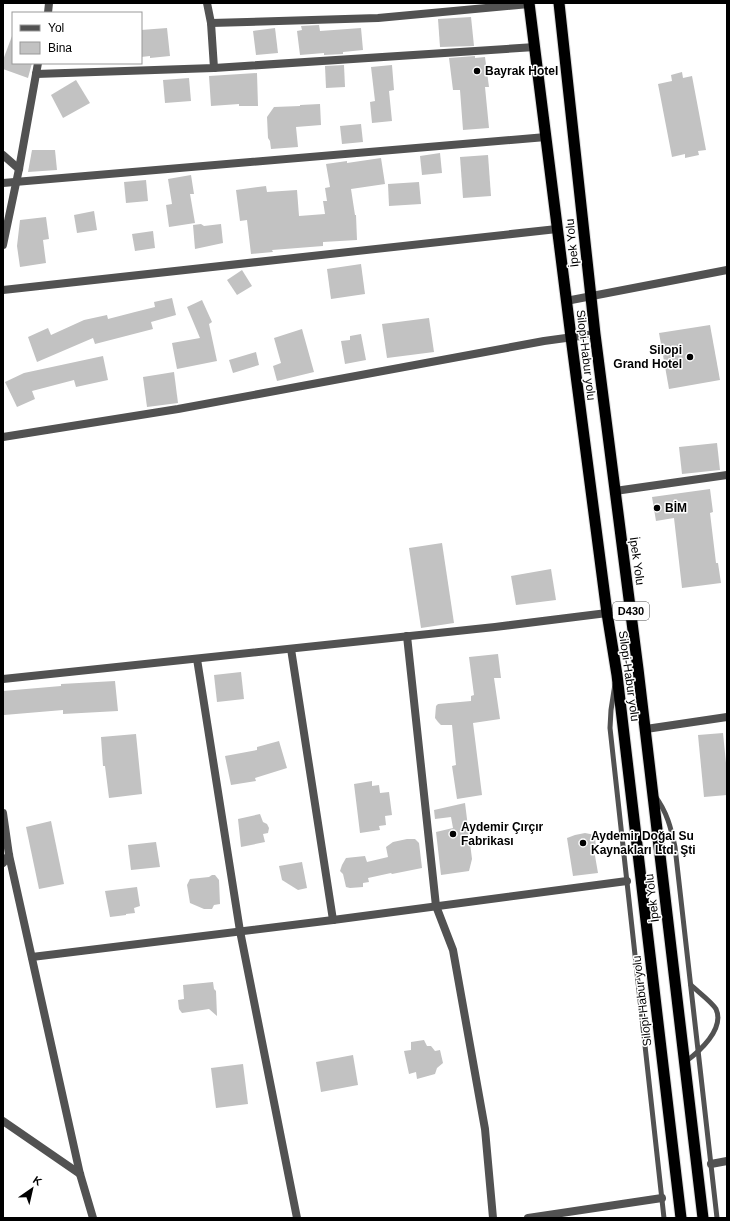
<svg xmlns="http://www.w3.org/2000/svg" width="730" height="1221" font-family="Arial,sans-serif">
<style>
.building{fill:#c2c2c2}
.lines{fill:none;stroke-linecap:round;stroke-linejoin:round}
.trunk-casing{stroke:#dbdbdb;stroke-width:13}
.service{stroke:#525252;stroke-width:5}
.minor{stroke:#525252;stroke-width:8}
.tertiary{stroke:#525252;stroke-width:8}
.trunk{stroke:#000;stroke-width:11}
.poi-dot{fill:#000;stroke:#fff;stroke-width:1.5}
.labels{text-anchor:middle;stroke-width:3;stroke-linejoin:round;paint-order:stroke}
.shield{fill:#fff;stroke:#4c4c4c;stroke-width:1}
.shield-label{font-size:11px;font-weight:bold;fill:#000}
.poi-label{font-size:12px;font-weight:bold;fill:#000;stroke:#fff;text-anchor:start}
.street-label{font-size:12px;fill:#000;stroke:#fff}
</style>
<rect width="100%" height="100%" fill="#fff"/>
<g class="building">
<path d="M 471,17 L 474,46 L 440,47 L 438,19 Z"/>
<path d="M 319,25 L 320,31 L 361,28 L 363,50 L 343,52 L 343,54 L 324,55 L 324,53 L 300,55 L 297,31 L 302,30 L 301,26 Z"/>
<path d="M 167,28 L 170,56 L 150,58 L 150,56 L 141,57 L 141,30 Z"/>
<path d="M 275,28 L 278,53 L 256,55 L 253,31 Z"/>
<path d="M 12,36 L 13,36 L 13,63 L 32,63 L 28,78 L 3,69 L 3,60 Z"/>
<path d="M 475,56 L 475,58 L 485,57 L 489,87 L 485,87 L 489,128 L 463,130 L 460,90 L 453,90 L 449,58 Z"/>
<path d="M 344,65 L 345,87 L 326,88 L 325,66 Z"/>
<path d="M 392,65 L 394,90 L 389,91 L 392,121 L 372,123 L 370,102 L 375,101 L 371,67 Z"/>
<path d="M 682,72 L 683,78 L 692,76 L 706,150 L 698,151 L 699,155 L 685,158 L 685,154 L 672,157 L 658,84 L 672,81 L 671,75 Z"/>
<path d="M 257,73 L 258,106 L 239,106 L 239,104 L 211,106 L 209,76 Z"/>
<path d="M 189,78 L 191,101 L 165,103 L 163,80 Z"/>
<path d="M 76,80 L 90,103 L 63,118 L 51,95 Z"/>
<path d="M 320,104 L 321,125 L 296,127 L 298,147 L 271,149 L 270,141 L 268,138 L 267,117 L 274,107 L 300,106 L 300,105 Z"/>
<path d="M 361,124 L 363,142 L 342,144 L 340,126 Z"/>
<path d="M 32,150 L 55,150 L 57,170 L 28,172 Z"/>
<path d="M 440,153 L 442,173 L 422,175 L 420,156 Z"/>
<path d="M 488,155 L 491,196 L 463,198 L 460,157 Z"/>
<path d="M 381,158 L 385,184 L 351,189 L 355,215 L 356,215 L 357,240 L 323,242 L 323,246 L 272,250 L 273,252 L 251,254 L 247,220 L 240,221 L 236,190 L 266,186 L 267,192 L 297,190 L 299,216 L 325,214 L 323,201 L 327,201 L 325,188 L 330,187 L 326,164 L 347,161 L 347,163 Z"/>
<path d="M 191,175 L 194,194 L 190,194 L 195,223 L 169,227 L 166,205 L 172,204 L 168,179 Z"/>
<path d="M 146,180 L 148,201 L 126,203 L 124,182 Z"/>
<path d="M 419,182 L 421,204 L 389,206 L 388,184 Z"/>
<path d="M 94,211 L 97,230 L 77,233 L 74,215 Z"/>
<path d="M 46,217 L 49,239 L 43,240 L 46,263 L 20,267 L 17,246 L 20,220 Z"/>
<path d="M 201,224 L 204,226 L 221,224 L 223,243 L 195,249 L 193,225 Z"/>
<path d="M 153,231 L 155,248 L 135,251 L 132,234 Z"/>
<path d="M 361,264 L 365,294 L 331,299 L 327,269 Z"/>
<path d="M 242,270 L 252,286 L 237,295 L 227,280 Z"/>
<path d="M 172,298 L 176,315 L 151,322 L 153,329 L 95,344 L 93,338 L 37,362 L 28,337 L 48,328 L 51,335 L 84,320 L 107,315 L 108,319 L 135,312 L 155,307 L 154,302 Z"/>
<path d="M 202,300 L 212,322 L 209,324 L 217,361 L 177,369 L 172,343 L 200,338 L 187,307 Z"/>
<path d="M 429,318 L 434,352 L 387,358 L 382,324 Z"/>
<path d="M 710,325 L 720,380 L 669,389 L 659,333 Z"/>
<path d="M 302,329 L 314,372 L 277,381 L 273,366 L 281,363 L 274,338 Z"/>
<path d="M 361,334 L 366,360 L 345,364 L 341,341 L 350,340 L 350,336 Z"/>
<path d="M 256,352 L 259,365 L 233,373 L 229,360 Z"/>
<path d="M 103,356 L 108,380 L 76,387 L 74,380 L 32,391 L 35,399 L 17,407 L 5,382 L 24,373 Z"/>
<path d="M 174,372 L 178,403 L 147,407 L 143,377 Z"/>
<path d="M 717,443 L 720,470 L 682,474 L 679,447 Z"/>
<path d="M 710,489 L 713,512 L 710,513 L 716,563 L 718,563 L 721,583 L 682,588 L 674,518 L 656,521 L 652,497 Z"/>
<path d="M 442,543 L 454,623 L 421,628 L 409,548 Z"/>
<path d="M 551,569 L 556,600 L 516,605 L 511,576 Z"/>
<path d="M 498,654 L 501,678 L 494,678 L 500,719 L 473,723 L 482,795 L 457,799 L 452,766 L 456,765 L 452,725 L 441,725 L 438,722 L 435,718 L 436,706 L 438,704 L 471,701 L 471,696 L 474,695 L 469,657 Z"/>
<path d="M 241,672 L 244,699 L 217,702 L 214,675 Z"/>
<path d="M 115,681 L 118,711 L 63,714 L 63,710 L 4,715 L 3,691 L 61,686 L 61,684 Z"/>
<path d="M 723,733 L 727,773 L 727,795 L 704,797 L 698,735 Z"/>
<path d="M 136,734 L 142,794 L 109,798 L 105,766 L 103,766 L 101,737 Z"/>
<path d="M 279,741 L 287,768 L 255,778 L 256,781 L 231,785 L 225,756 L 257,750 L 257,747 Z"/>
<path d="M 372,781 L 372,786 L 379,785 L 380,793 L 389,792 L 392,815 L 385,816 L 386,825 L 379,826 L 380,830 L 360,833 L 354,784 Z"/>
<path d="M 465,803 L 472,859 L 469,871 L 441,875 L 436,832 L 453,828 L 451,817 L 435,819 L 434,810 Z"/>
<path d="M 260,814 L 263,822 L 267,824 L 269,828 L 268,833 L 263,834 L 265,842 L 241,847 L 238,819 Z"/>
<path d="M 51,821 L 64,884 L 39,889 L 26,827 Z"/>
<path d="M 585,833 L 595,835 L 596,850 L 594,850 L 598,873 L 573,876 L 567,838 L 575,835 Z"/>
<path d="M 407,839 L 415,839 L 419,843 L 422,868 L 392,874 L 391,873 L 368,878 L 369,882 L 363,883 L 363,887 L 350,888 L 346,887 L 343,874 L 340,871 L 342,865 L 346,858 L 365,856 L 367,862 L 388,857 L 386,847 L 393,842 Z"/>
<path d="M 156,842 L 160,867 L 131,870 L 128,845 Z"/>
<path d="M 302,862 L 307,888 L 298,890 L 282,880 L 279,866 Z"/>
<path d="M 212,875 L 215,875 L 219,880 L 220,904 L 214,905 L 212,909 L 204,909 L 190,903 L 187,885 L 190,879 L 209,877 Z"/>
<path d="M 137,887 L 140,906 L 134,908 L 135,913 L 126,914 L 126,915 L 110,917 L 105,891 Z"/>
<path d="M 213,982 L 214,989 L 216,991 L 217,1016 L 209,1009 L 182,1013 L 179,1009 L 178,1000 L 184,999 L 183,985 Z"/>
<path d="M 424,1040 L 427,1046 L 431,1046 L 435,1051 L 440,1050 L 443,1063 L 437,1068 L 435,1074 L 417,1079 L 416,1072 L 409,1074 L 404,1051 L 411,1050 L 411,1042 Z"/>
<path d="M 353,1055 L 358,1085 L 321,1092 L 316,1062 Z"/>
<path d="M 243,1064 L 248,1104 L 216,1108 L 211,1068 Z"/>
</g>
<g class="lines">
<g class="trunk-casing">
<g id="trunk">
<path d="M 529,3 L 571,337 L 607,613 L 617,675 L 681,1218"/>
<path d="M 559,3 L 595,334 L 638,669 L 703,1218"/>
</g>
</g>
<g class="service">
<path d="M 615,684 L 611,710 L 610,728 L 664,1218"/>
<path d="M 655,796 C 667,812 671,828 675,847 L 717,1218"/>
<path d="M 685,1062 C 699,1052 725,1029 716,1009 C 712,1002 697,991 691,985"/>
</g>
<g class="minor">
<path d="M 207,3 L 211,23 L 214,68"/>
<path d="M 48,13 L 49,3"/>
<path d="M 211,23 L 378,18 L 529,4"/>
<path d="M 36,74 L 214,68 L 535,47"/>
<path d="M 3,155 L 19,169"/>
<path d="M 3,183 L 546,137"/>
<path d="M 3,245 L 19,169 L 38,63"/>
<path d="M 3,290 L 557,229"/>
<path d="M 3,437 L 178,409 L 544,341 L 595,334"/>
<path d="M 615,491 L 727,475"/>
<path d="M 407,636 L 436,906 L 453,950 L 485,1129 L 493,1218"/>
<path d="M 291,649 L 333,920"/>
<path d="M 197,659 L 240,931 L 297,1218"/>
<path d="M 3,679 L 495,627 L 607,613"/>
<path d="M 646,729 L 727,717"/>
<path d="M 3,813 L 9,855 L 80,1174 L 93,1218"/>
<path d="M 3,863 L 9,855"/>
<path d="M 32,957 L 333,920 L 627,881"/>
<path d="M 3,1121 L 80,1174"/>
<path d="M 711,1164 L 727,1161"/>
<path d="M 528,1218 L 662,1198"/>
</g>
<path class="tertiary" d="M 566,301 L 727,270"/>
<use href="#trunk" class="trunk"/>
</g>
<g class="poi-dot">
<circle cx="477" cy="71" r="4"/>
<circle cx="690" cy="357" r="4"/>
<circle cx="657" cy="508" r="4"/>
<circle cx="453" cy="834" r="4"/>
<circle cx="583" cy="843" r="4"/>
</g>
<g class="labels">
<rect class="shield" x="613" y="602" width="36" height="18" rx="3"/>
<g class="shield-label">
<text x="631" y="615">D430</text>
</g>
<g class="poi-label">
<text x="485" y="75">Bayrak Hotel</text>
<text x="682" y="354" text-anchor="end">Silopi<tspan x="682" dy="14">Grand Hotel</tspan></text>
<text x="665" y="512">BİM</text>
<text x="461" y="831">Aydemir Çırçır<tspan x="461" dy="14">Fabrikası</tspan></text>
<text x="591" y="840">Aydemir Doğal Su<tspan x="591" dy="14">Kaynakları Ltd. Şti</tspan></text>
</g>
<g class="street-label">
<text transform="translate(572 243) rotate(-96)" y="4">İpek Yolu</text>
<text transform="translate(586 355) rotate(83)" y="4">Silopi-Habur yolu</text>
<text transform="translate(637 561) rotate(82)" y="4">İpek Yolu</text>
<text transform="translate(629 676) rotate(82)" y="4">Silopi-Habur yolu</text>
<text transform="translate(652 898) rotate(-97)" y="4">İpek Yolu</text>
<text transform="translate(642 1001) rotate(-97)" y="4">Silopi-Habur yolu</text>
</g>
</g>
<rect width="730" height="1221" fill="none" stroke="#000000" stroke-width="8"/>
<rect x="12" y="12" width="130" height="52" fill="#ffffff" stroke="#999999"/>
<rect x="20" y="25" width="20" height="6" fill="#525252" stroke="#999999"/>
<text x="48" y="32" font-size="12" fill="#000000">Yol</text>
<rect x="20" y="42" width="20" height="12" fill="#c2c2c2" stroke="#999999"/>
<text x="48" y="52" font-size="12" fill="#000000">Bina</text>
<g transform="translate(32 1189) rotate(34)" stroke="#ffffff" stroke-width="3" paint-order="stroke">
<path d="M0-3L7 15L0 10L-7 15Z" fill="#000000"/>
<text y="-6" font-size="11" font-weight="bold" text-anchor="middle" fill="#000000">K</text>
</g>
</svg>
